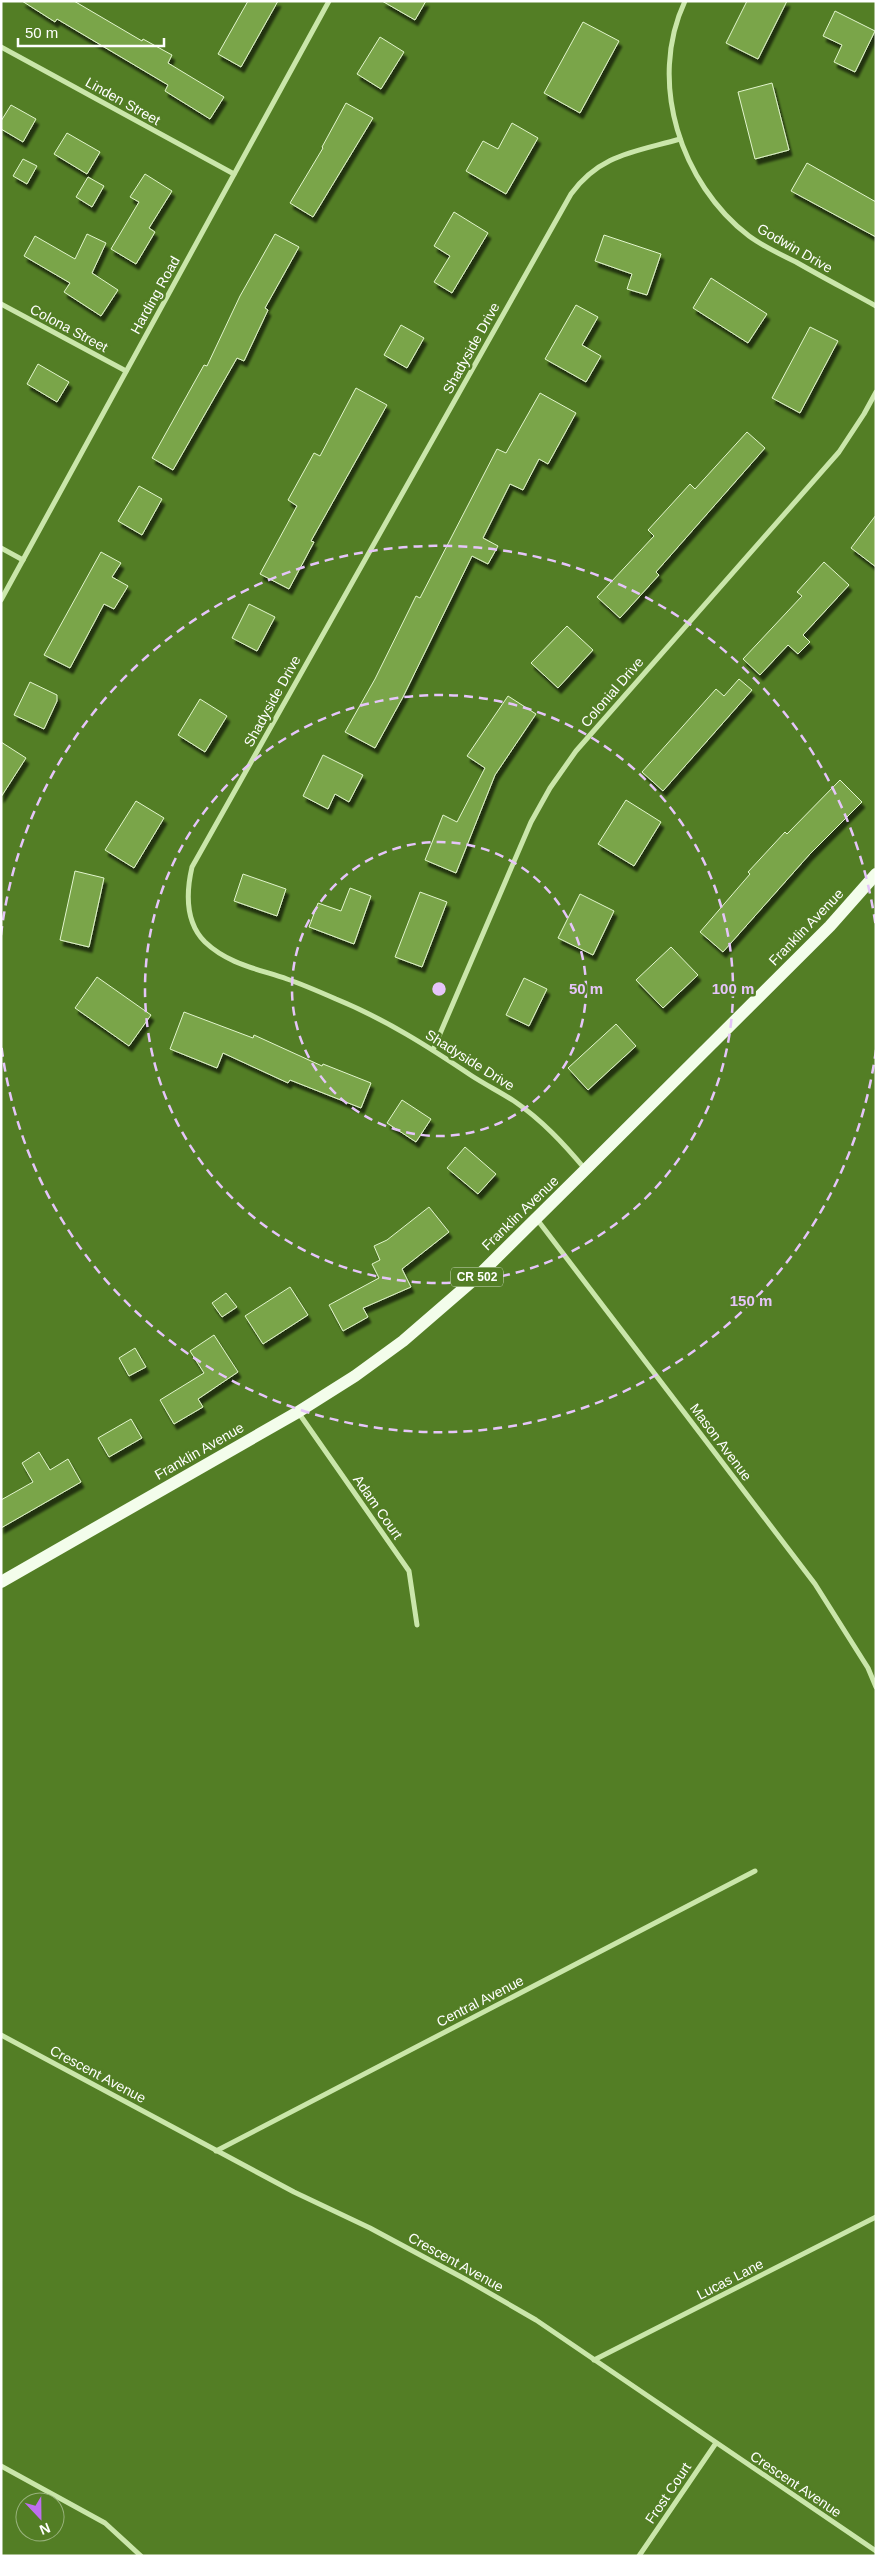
<svg xmlns="http://www.w3.org/2000/svg" width="877" height="2557" font-family="Helvetica,sans-serif">
<style>
.building{fill:#7aa549;stroke:#e2f5cd;filter:url(#shadow)}
.lines{fill:none;stroke-linecap:round;stroke-linejoin:round}
.minor{stroke:#cae6aa;stroke-width:5}
.primary{stroke:#f3fdeb;stroke-width:12}
.ring{fill:none;stroke:#e5c5f9;stroke-width:2.5;stroke-dasharray:9 6}
.labels{text-anchor:middle;stroke-width:5;stroke-linejoin:round;paint-order:stroke}
.shield{fill:#537e25;stroke:#cbd8be;stroke-width:1}
.shield-label{font-size:12px;font-weight:bold;fill:#fff}
.street-label{font-size:14px;fill:#fff;stroke:#537e25}
.centre{fill:#e5c5f9;stroke:#537e25;stroke-width:2.5}
.ring-label{font-size:15px;text-anchor:middle;font-weight:bold;fill:#e5c5f9;stroke:#537e25;stroke-width:5;stroke-linejoin:round;paint-order:stroke}
</style>
<defs>
<filter id="shadow"><feDropShadow dx="3" dy="5.5" stdDeviation="1" flood-color="#0009"/></filter>
</defs>
<rect width="100%" height="100%" fill="#537e25"/>
<g class="building">
<path d="M 22,1 L 74,1 L 142,41 L 143,39 L 172,55 L 168,63 L 224,97 L 210,119 L 165,91 L 168,85 L 57,19 L 55,22 Z"/>
<path d="M 248,1 L 278,1 L 241,67 L 218,54 Z"/>
<path d="M 382,1 L 426,1 L 415,20 Z"/>
<path d="M 747,1 L 787,1 L 758,59 L 726,43 Z"/>
<path d="M 835,11 L 875,31 L 855,72 L 834,62 L 842,45 L 823,36 Z"/>
<path d="M 583,22 L 619,41 L 580,113 L 544,93 Z"/>
<path d="M 380,37 L 404,52 L 381,89 L 357,74 Z"/>
<path d="M 772,83 L 789,150 L 755,159 L 738,92 Z"/>
<path d="M 346,103 L 373,118 L 313,217 L 290,203 L 323,148 L 322,147 Z"/>
<path d="M 11,105 L 36,119 L 23,142 L 1,129 L 1,121 Z"/>
<path d="M 512,123 L 538,138 L 506,194 L 466,171 L 483,141 L 498,149 Z"/>
<path d="M 67,133 L 100,152 L 87,174 L 54,154 Z"/>
<path d="M 23,159 L 37,166 L 27,184 L 13,176 Z"/>
<path d="M 807,163 L 876,202 L 876,237 L 791,191 Z"/>
<path d="M 145,174 L 172,191 L 149,228 L 155,232 L 136,264 L 111,249 L 139,202 L 130,197 Z"/>
<path d="M 88,177 L 104,186 L 92,207 L 76,197 Z"/>
<path d="M 454,212 L 488,233 L 452,293 L 434,282 L 450,256 L 434,246 Z"/>
<path d="M 87,234 L 106,243 L 92,273 L 118,290 L 101,316 L 64,292 L 70,283 L 24,256 L 35,236 L 75,259 Z"/>
<path d="M 275,234 L 299,247 L 265,308 L 268,310 L 244,361 L 237,358 L 173,470 L 152,458 L 204,365 L 207,366 L 240,296 Z"/>
<path d="M 604,235 L 661,254 L 647,295 L 627,289 L 632,274 L 595,261 Z"/>
<path d="M 711,278 L 767,314 L 748,343 L 693,308 Z"/>
<path d="M 576,305 L 598,317 L 582,345 L 601,356 L 586,382 L 545,359 Z"/>
<path d="M 401,325 L 424,338 L 407,368 L 384,355 Z"/>
<path d="M 810,327 L 838,341 L 800,413 L 772,398 Z"/>
<path d="M 38,364 L 69,382 L 57,402 L 27,384 Z"/>
<path d="M 356,388 L 387,405 L 311,541 L 314,542 L 289,589 L 260,574 L 297,506 L 288,500 L 314,453 L 320,456 Z"/>
<path d="M 540,393 L 576,413 L 548,464 L 539,459 L 523,490 L 510,484 L 483,538 L 498,546 L 488,564 L 472,556 L 403,697 L 375,748 L 345,732 L 375,679 L 416,596 L 420,598 L 497,449 L 506,453 Z"/>
<path d="M 747,432 L 765,448 L 656,572 L 659,575 L 620,618 L 597,597 L 654,536 L 648,530 L 690,484 L 695,489 Z"/>
<path d="M 139,486 L 162,499 L 142,535 L 118,521 Z"/>
<path d="M 876,515 L 876,567 L 851,548 Z"/>
<path d="M 101,552 L 121,563 L 112,577 L 128,586 L 114,609 L 104,604 L 70,668 L 44,655 Z"/>
<path d="M 824,562 L 849,585 L 803,635 L 810,642 L 798,654 L 788,645 L 760,675 L 743,659 L 802,596 L 797,592 Z"/>
<path d="M 249,604 L 275,617 L 257,651 L 232,638 Z"/>
<path d="M 567,626 L 593,650 L 558,688 L 531,663 Z"/>
<path d="M 739,679 L 752,690 L 663,791 L 642,772 L 716,689 L 724,696 Z"/>
<path d="M 30,682 L 57,695 L 57,701 L 44,729 L 14,715 Z"/>
<path d="M 508,696 L 536,714 L 495,775 L 456,873 L 425,860 L 443,815 L 457,822 L 485,768 L 467,756 Z"/>
<path d="M 200,699 L 227,716 L 205,752 L 178,735 Z"/>
<path d="M 1,742 L 26,758 L 1,797 Z"/>
<path d="M 323,755 L 363,775 L 349,802 L 335,794 L 328,809 L 303,796 Z"/>
<path d="M 840,780 L 862,802 L 809,855 L 723,952 L 700,932 L 750,874 L 748,872 L 785,832 L 787,834 Z"/>
<path d="M 626,800 L 661,822 L 634,866 L 598,844 Z"/>
<path d="M 136,801 L 164,818 L 134,868 L 105,850 Z"/>
<path d="M 75,871 L 104,878 L 89,947 L 60,940 Z"/>
<path d="M 243,874 L 286,889 L 277,916 L 234,901 Z"/>
<path d="M 350,888 L 371,896 L 354,944 L 309,927 L 318,903 L 341,911 Z"/>
<path d="M 420,892 L 447,902 L 422,967 L 395,957 Z"/>
<path d="M 580,894 L 614,911 L 593,955 L 558,938 Z"/>
<path d="M 671,947 L 698,975 L 663,1008 L 636,980 Z"/>
<path d="M 97,977 L 151,1015 L 129,1046 L 75,1008 Z"/>
<path d="M 524,978 L 547,989 L 529,1026 L 506,1015 Z"/>
<path d="M 184,1012 L 253,1038 L 254,1035 L 322,1066 L 323,1064 L 371,1083 L 361,1108 L 290,1080 L 288,1083 L 223,1053 L 217,1068 L 170,1049 Z"/>
<path d="M 616,1024 L 636,1046 L 588,1090 L 568,1068 Z"/>
<path d="M 402,1100 L 431,1119 L 416,1142 L 387,1123 Z"/>
<path d="M 465,1147 L 496,1174 L 478,1194 L 447,1168 Z"/>
<path d="M 429,1207 L 449,1232 L 402,1269 L 411,1287 L 363,1308 L 368,1317 L 343,1331 L 329,1305 L 379,1278 L 372,1264 L 380,1260 L 374,1246 L 387,1240 Z"/>
<path d="M 290,1287 L 308,1315 L 263,1344 L 245,1316 Z"/>
<path d="M 226,1293 L 237,1307 L 222,1317 L 212,1303 Z"/>
<path d="M 214,1335 L 238,1372 L 198,1399 L 203,1407 L 174,1424 L 160,1400 L 204,1373 L 190,1351 Z"/>
<path d="M 135,1348 L 146,1367 L 129,1376 L 119,1358 Z"/>
<path d="M 131,1419 L 142,1438 L 109,1457 L 98,1438 Z"/>
<path d="M 39,1452 L 50,1470 L 68,1459 L 81,1482 L 1,1528 L 1,1500 L 33,1482 L 22,1463 Z"/>
</g>
<g class="lines">
<g class="minor">
<path d="M 685,1 C 647,82 681,184 749,236 C 764,247 780,254 796,262 C 822,277 849,291 876,306"/>
<path d="M 1,47 L 234,174"/>
<path d="M 1,304 L 126,371"/>
<path d="M 1,548 L 23,560"/>
<path d="M 1,600 L 329,1"/>
<path d="M 433,1050 L 531,822 L 550,788 L 576,751 L 839,452 L 864,414 L 876,392"/>
<path d="M 585,1169 C 564,1144 542,1120 514,1101 C 500,1092 486,1085 472,1076 C 429,1047 385,1019 336,999 C 320,992 304,985 287,979 C 258,969 228,964 205,942 C 185,922 186,893 192,867 L 571,194 C 600,154 635,152 680,139"/>
<path d="M 536,1218 L 815,1584 L 868,1668 L 876,1687"/>
<path d="M 298,1412 L 409,1571 L 417,1625"/>
<path d="M 1,2035 L 294,2192 L 370,2228 L 465,2279 L 536,2320 L 876,2551"/>
<path d="M 216,2151 L 755,1871"/>
<path d="M 594,2360 L 876,2217"/>
<path d="M 1,2466 L 105,2523 L 141,2556"/>
<path d="M 639,2556 L 716,2443"/>
</g>
<path class="primary" d="M 1,1582 L 298,1412 L 355,1376 L 403,1341 L 477,1277 L 585,1170 L 830,926 L 876,874"/>
</g>
<g class="ring">
<circle cx="439" cy="989" r="147"/>
<circle cx="439" cy="989" r="294"/>
<path d="M876 1050A441 441 0 0 1 1 1043M1 935A441 441 0 0 1 876 928"/>
</g>
<g class="labels">
<rect class="shield" x="451" y="1267.5" width="52" height="19" rx="4"/>
<g class="shield-label">
<text x="477" y="1281">CR 502</text>
</g>
<g class="street-label">
<text transform="translate(123 101) rotate(29)" y="5">Linden Street</text>
<text transform="translate(795 248) rotate(30)" y="5">Godwin Drive</text>
<text transform="translate(155 295) rotate(-61)" y="5">Harding Road</text>
<text transform="translate(69 328) rotate(28)" y="5">Colona Street</text>
<text transform="translate(471 348) rotate(-61)" y="5">Shadyside Drive</text>
<text transform="translate(612 692) rotate(-49)" y="5">Colonial Drive</text>
<text transform="translate(272 701) rotate(-61)" y="5">Shadyside Drive</text>
<text transform="translate(806 927) rotate(-46)" y="5">Franklin Avenue</text>
<text transform="translate(470 1060) rotate(32)" y="5">Shadyside Drive</text>
<text transform="translate(520 1213) rotate(-44)" y="5">Franklin Avenue</text>
<text transform="translate(721 1442) rotate(53)" y="5">Mason Avenue</text>
<text transform="translate(199 1451) rotate(-30)" y="5">Franklin Avenue</text>
<text transform="translate(378 1507) rotate(55)" y="5">Adam Court</text>
<text transform="translate(480 2001) rotate(-27)" y="5">Central Avenue</text>
<text transform="translate(98 2074) rotate(28)" y="5">Crescent Avenue</text>
<text transform="translate(456 2262) rotate(29)" y="5">Crescent Avenue</text>
<text transform="translate(730 2279) rotate(-27)" y="5">Lucas Lane</text>
<text transform="translate(796 2484) rotate(34)" y="5">Crescent Avenue</text>
<text transform="translate(668 2493) rotate(-56)" y="5">Frost Court</text>
</g>
</g>
<circle cx="439" cy="989" r="8" class="centre"/>
<g class="ring-label">
<text x="586" y="994">50 m</text>
<text x="733" y="994">100 m</text>
<text x="751" y="1306">150 m</text>
</g>
<rect width="877" height="2557" fill="none" stroke="#ffffff" stroke-width="5"/>
<g transform="translate(40 2517) rotate(158)"><circle r="24" fill="#537e25" stroke="#98b27c"/>
<path d="M0-4L9 19L0 12L-9 19Z" fill="#bf6eef"/>
<text y="-8" font-size="14" font-weight="bold" text-anchor="middle" fill="#ffffff">N</text>
</g>
<path d="M18 38v8h146v-8" fill="none" stroke="#ffffff" stroke-width="2.5"/>
<text x="25" y="38" font-size="15" fill="#ffffff" stroke="#537e25" stroke-width="4" paint-order="stroke">50 m</text>
</svg>
